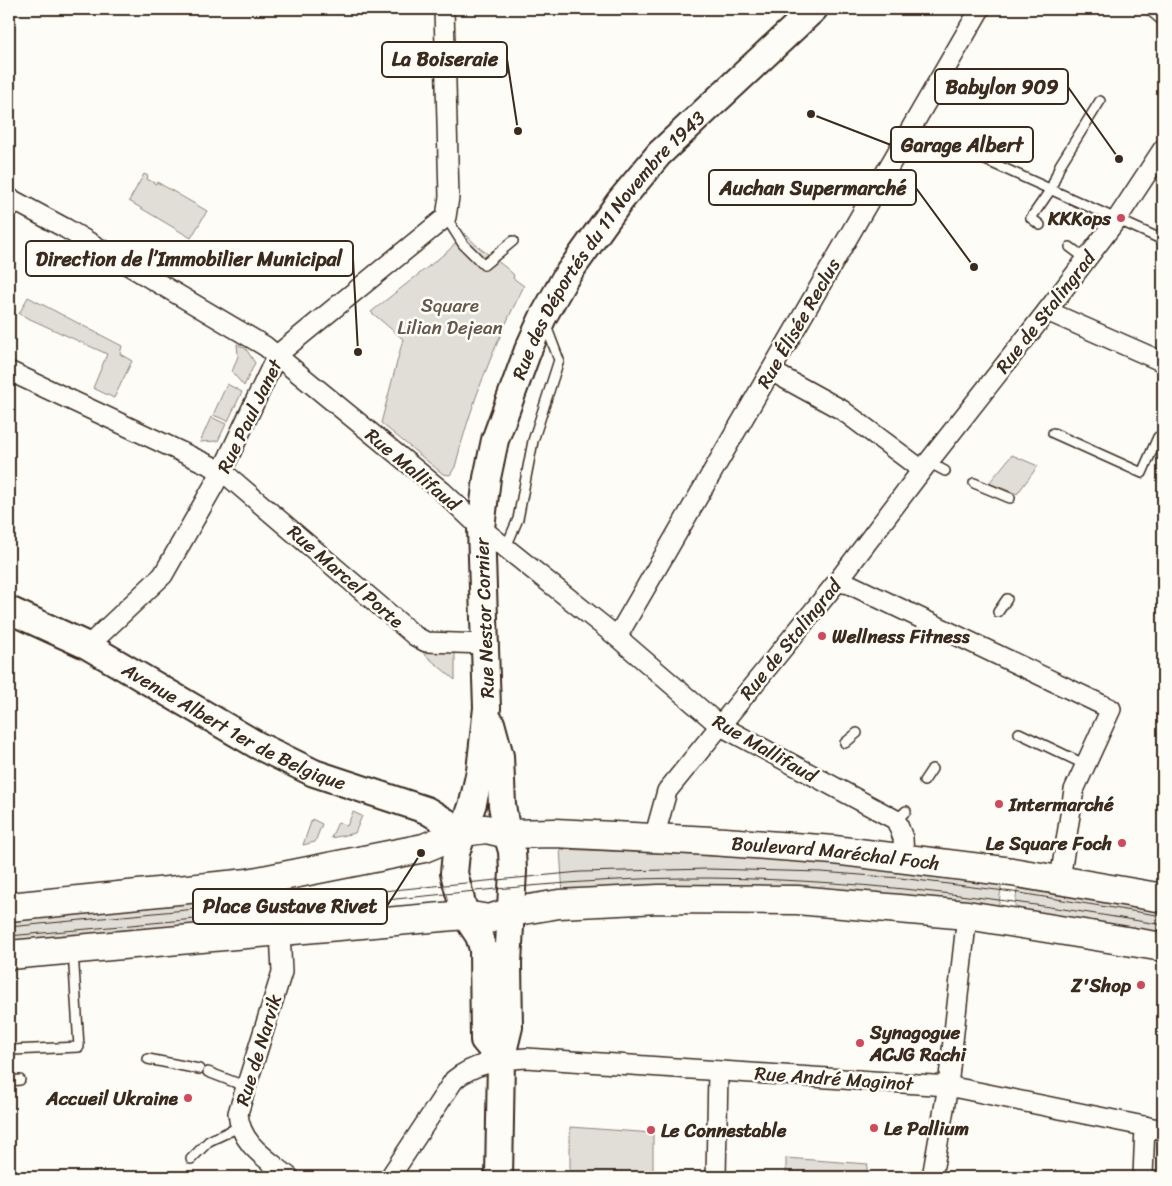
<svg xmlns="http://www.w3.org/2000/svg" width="1172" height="1186" font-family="Sriracha,sans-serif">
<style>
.green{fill:#e1ded7;stroke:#8e847a}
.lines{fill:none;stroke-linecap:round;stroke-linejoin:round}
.lane-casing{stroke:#3b2a1e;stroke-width:12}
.street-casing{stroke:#3b2a1e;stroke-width:22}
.secondary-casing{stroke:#3b2a1e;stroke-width:30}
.primary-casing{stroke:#3b2a1e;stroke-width:31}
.lane{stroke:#fdfcf7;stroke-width:9}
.street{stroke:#fdfcf7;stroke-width:19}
.secondary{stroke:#fdfcf7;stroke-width:26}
.primary{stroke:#fdfcf7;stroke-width:28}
.tram{stroke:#3b2a1e;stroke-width:1}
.poi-dot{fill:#d1495b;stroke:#fdfcf7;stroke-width:2}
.labels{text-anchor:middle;stroke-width:5;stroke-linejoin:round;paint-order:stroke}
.poi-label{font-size:19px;font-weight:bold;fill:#3b2a1e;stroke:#fdfcf7;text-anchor:start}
.street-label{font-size:19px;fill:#3b2a1e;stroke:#fdfcf7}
.park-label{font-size:19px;fill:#64574c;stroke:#fdfcf7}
.leader{fill:none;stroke:#3b2a1e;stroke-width:2}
.callout-dot{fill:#3b2a1e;stroke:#fdfcf7;stroke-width:2}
.callout{fill:#fdfcf7;stroke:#3b2a1e;stroke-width:2}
.callout-label{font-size:20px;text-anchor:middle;font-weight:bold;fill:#3b2a1e}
</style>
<rect width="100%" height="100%" fill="#fdfcf7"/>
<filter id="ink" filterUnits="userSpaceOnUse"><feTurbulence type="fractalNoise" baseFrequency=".02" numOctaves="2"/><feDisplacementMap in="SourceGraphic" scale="10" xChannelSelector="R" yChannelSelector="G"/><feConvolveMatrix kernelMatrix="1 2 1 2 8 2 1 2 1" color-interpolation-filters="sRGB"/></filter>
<g filter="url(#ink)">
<g class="green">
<path d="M 144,174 L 148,176 L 147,179 L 156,184 L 157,182 L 207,211 L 191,238 L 129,201 Z"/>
<path d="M 465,233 C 479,251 498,259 514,275 L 513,278 L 524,286 C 494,345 471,403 455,467 L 450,475 L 443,474 L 381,423 L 403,339 L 371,312 L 448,251 Z"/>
<path d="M 28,297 L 122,346 L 120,354 L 132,361 L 114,398 L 93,388 L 107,354 L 19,314 Z"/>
<path d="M 237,344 L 246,349 L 255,363 L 244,386 L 232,372 L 238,356 Z"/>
<path d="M 227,384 L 242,392 L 228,421 L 213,415 Z"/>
<path d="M 211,417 L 226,424 L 218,441 L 200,442 Z"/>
<path d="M 1012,455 L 1038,466 L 1017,494 L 989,483 Z"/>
<path d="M 425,651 L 455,651 L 455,680 L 424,654 Z"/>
<path d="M 353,812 L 362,816 L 355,833 L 331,838 L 338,822 L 347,826 Z"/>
<path d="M 312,819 L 322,824 L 315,842 L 303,845 Z"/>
<path d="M 560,849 C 707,855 855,862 1002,881 L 998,910 L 563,895 Z"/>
<path d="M 1018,883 L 1163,907 L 1163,937 L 1014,913 Z"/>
<path d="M 234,896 L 237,924 L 13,945 L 10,917 Z"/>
<path d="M 570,1127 L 653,1133 L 653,1176 L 690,1177 L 570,1177 Z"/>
<path d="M 786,1158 L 868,1164 L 865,1177 L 786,1177 Z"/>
</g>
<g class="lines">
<g class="lane-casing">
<g id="lane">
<path d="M 912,127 L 1163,240"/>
<path d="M 446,217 L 463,244 L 484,265 L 513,241"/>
<path d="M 1040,225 L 1031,218 L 1051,189 L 1060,165 L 1100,101"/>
<path d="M 1070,247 L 1086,259"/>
<path d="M 1053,433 L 1142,473 L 1158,437"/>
<path d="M 928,462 L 945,471"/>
<path d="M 974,483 L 1010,498"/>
<path d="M 506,547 L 518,519 L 533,441 L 559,360 L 545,323"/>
<path d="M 998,612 L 1007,599"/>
<path d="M 1019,733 L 1086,765"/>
<path d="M 845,743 L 857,733"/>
<path d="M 924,781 L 932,769"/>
<path d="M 896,820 L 906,811"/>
<path d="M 12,1050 L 79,1047 L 73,951"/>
<path d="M 148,1059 L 199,1069"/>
<path d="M 208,1072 L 247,1087"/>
<path d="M 9,1081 L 20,1080"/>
<path d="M 191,1159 L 209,1141 L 239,1127"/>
</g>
</g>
<g class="street-casing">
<g id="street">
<path d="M 1156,9 L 1163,15"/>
<path d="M 9,198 L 65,228 L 265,346 L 442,491 L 481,528 L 617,637 L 719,725 L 896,820 L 903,838 L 904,857"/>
<path d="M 1047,311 L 1163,362"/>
<path d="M 9,371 L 222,471 L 415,636 L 426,642 L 485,644"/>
<path d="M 771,371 L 842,410 L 922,470"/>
<path d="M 837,582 L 849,584 L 1111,709 L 1074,790 L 1060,879"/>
<path d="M 617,637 L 980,9"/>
<path d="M 88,646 L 163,575 L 222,471 L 277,355 L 446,217 L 449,197 L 444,9"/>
<path d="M 654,838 L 667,791 L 837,582 L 922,470 L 1047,311 L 1117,219 L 1163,149"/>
<path d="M 280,932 L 282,972 L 238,1113 C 240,1144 266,1158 289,1177"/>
<path d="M 390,1177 L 454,1080 C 474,1063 500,1060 526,1058 L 948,1086 L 1163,1130"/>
<path d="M 716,1177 L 718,1071"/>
<path d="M 932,1177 L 948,1086 L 967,915"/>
<path d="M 1143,1177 L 1145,1126"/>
</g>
</g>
<g class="secondary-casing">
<g id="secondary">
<path id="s1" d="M 9,610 L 88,646 L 257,745 L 314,773 L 426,810 L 463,832"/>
<path d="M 491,723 L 500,756 L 502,805 L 507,834 L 512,851 L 513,871 L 508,963 L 509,1027 L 501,1060 L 499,1177"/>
<path id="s2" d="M 501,1060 L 484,1040 L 483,949 L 479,936 L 465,915 L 454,873 L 456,853 L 473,803 L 480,771 L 487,708 L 481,528 L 487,478 L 495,440 L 528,350 L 543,317 L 565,278 L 620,201 L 659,154 L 814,9"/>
</g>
</g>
<g class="primary-casing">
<g id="primary">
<path id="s3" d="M 9,907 L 248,883 L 424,848 L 463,832 L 486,829 L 507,834 L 555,833 L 711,841 L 834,850 L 1012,872 L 1163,898"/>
<path d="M 9,955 L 465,915 L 489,919 L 511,912 L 559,904 L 659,899 L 797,900 L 967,915 L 1163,947"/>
</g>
</g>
<use href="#lane" class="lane"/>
<use href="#street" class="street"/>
<use href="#secondary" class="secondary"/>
<use href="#primary" class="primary"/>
<g class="tram">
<path d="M 9,927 L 580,872 L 708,869 L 821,872 L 900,878 L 1013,892 L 1163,916"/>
<path d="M 9,936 C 135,925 260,913 386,900 C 485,890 583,879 682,878 C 844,877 1004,898 1163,925"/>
</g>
</g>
</g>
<g class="poi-dot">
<circle cx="1121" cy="218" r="5"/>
<circle cx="822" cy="636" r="5"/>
<circle cx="999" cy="804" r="5"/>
<circle cx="1122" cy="843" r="5"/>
<circle cx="1141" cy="985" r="5"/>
<circle cx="860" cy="1043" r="5"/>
<circle cx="188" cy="1098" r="5"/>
<circle cx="874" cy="1128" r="5"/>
<circle cx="651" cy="1130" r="5"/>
</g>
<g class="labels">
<g class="poi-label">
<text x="1111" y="225" text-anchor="end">KKKops</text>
<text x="832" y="643">Wellness Fitness</text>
<text x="1009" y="811">Intermarché</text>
<text x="1112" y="850" text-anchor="end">Le Square Foch</text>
<text x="1131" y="992" text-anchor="end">Z'Shop</text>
<text x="870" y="1039">Synagogue<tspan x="870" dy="22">ACJG Rachi</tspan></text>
<text x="178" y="1105" text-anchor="end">Accueil Ukraine</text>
<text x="884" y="1135">Le Pallium</text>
<text x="661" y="1137">Le Connestable</text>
</g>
<g class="street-label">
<text dy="7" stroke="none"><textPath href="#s2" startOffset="866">Rue des Déportés du 11 Novembre 1943</textPath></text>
<text transform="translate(1045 312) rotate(-52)" y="7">Rue de Stalingrad</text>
<text transform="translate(798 323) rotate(-60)" y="7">Rue Élisée Reclus</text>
<text transform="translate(249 416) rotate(-64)" y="7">Rue Paul Janet</text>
<text transform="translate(413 469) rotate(40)" y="7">Rue Mallifaud</text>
<text transform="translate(346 576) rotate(41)" y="7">Rue Marcel Porte</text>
<text transform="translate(484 618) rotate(-92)" y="7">Rue Nestor Cornier</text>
<text transform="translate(790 639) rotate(-51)" y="7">Rue de Stalingrad</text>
<text dy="7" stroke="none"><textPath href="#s1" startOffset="254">Avenue Albert 1er de Belgique</textPath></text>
<text transform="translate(765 748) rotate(30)" y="7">Rue Mallifaud</text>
<text dy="7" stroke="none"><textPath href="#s3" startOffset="836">Boulevard Maréchal Foch</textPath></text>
<text transform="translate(258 1050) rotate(-73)" y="7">Rue de Narvik</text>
<text transform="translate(834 1078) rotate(4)" y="7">Rue André Maginot</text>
</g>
<g class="park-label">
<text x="450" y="312">Square<tspan x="450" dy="22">Lilian Dejean</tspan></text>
</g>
</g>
<path class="leader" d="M518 131L507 59M1119 159L1068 87M811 114L891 145M974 267L916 188M358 352L353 259M421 853L387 906"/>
<g class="callout-dot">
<circle cx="518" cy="131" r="5"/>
<circle cx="1119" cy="159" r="5"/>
<circle cx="811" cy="114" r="5"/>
<circle cx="974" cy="267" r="5"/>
<circle cx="358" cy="352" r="5"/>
<circle cx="421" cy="853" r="5"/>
</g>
<g class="callout">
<rect x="382" y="42" width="125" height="35" rx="5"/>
<rect x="935" y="69" width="133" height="35" rx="5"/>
<rect x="891" y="127" width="142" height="35" rx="5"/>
<rect x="709" y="170" width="207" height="35" rx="5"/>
<rect x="26" y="241" width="327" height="35" rx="5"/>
<rect x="193" y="889" width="194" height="35" rx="5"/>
</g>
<g class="callout-label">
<text x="445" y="66">La Boiseraie</text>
<text x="1002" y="94">Babylon 909</text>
<text x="962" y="152">Garage Albert</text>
<text x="813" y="195">Auchan Supermarché</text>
<text x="189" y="266">Direction de l’Immobilier Municipal</text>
<text x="290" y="913">Place Gustave Rivet</text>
</g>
<rect width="1172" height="1186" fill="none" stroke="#fdfcf7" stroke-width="30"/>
<rect x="15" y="15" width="1142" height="1156" fill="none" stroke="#3b2a1e" stroke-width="2" filter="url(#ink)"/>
</svg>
